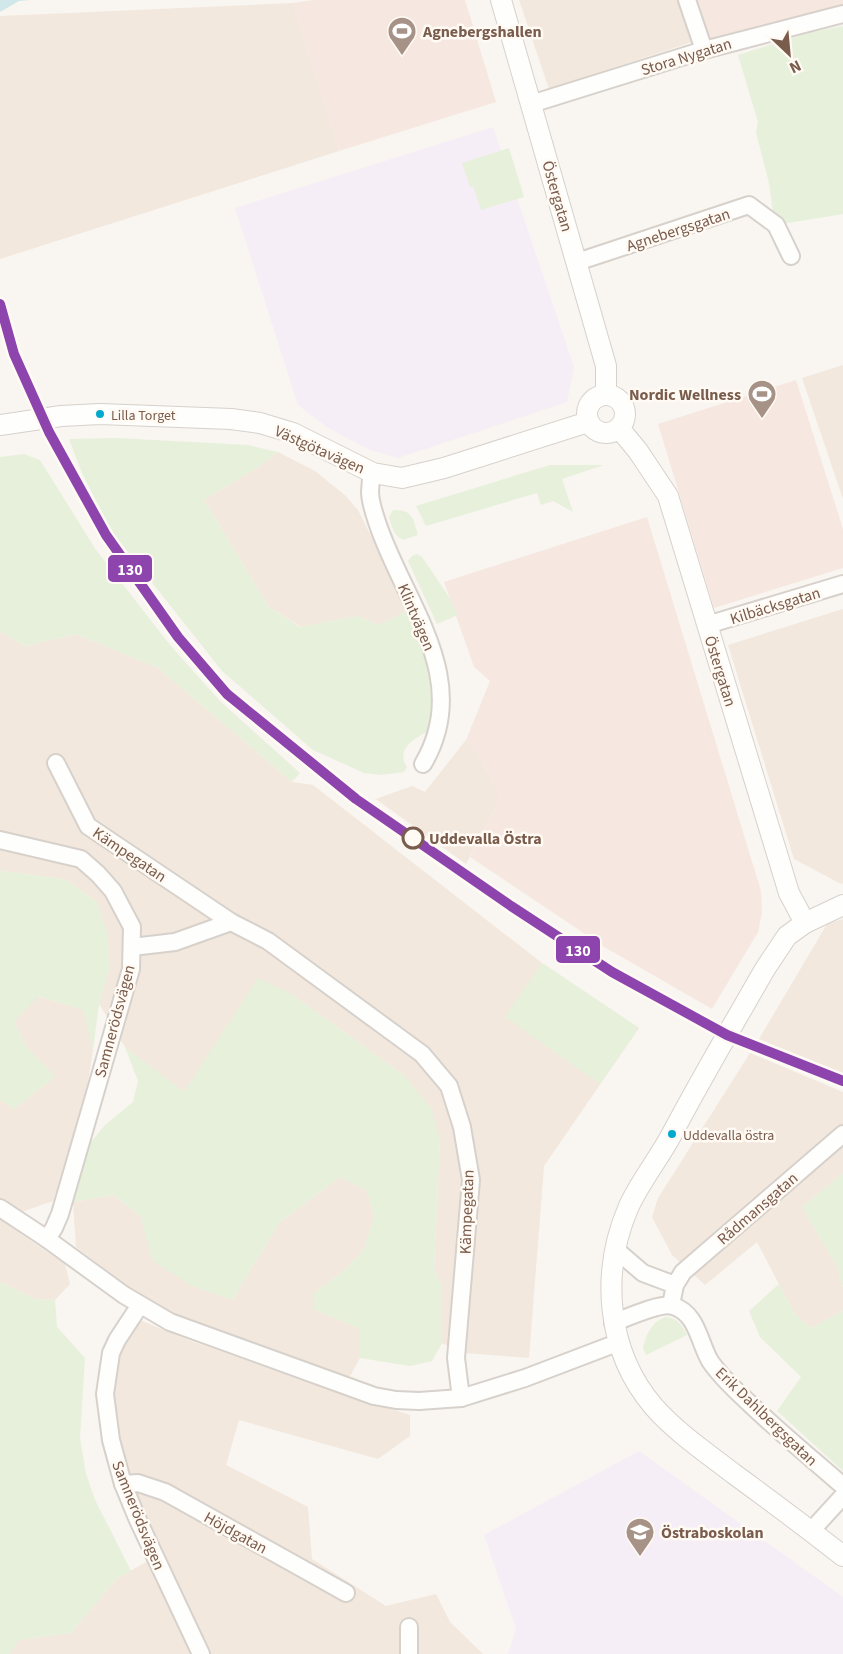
<svg xmlns="http://www.w3.org/2000/svg" width="843" height="1654" font-family="'Source Sans 3',sans-serif">
<style>
.residential{fill:#f2e8de}
.commercial{fill:#f6e8e1}
.education{fill:#f6eef6}
.green{fill:#e7f0db}
.water{fill:#d0e8ea}
.lines{fill:none;stroke-linecap:round;stroke-linejoin:round}
.minor-casing{stroke:#d7d1cb;stroke-width:20}
.tertiary-casing{stroke:#d7d1cb;stroke-width:22}
.minor{stroke:#fefefd;stroke-width:16}
.tertiary{stroke:#fefefd;stroke-width:20}
.rail-1-casing{stroke:#fffaf3;stroke-width:15}
.rail-1{stroke:#8e44ad;stroke-width:10}
.bus-dot{fill:#00a9ce;stroke:#fffaf3;stroke-width:2}
.stop-dot{fill:#fffaf3;stroke:#7a5c4d;stroke-width:3}
.labels{text-anchor:middle;stroke-width:5;stroke-linejoin:round;paint-order:stroke}
.bus-label{font-size:14px;fill:#7a5c4d;stroke:#fffaf3;text-anchor:start}
.poi-label{font-size:16px;font-weight:bold;fill:#7a5c4d;stroke:#fffaf3;text-anchor:start}
.street-label{font-size:16px;fill:#7a5c4d;stroke:#fffaf3}
.stop-label{font-size:16px;font-weight:bold;fill:#7a5c4d;stroke:#fffaf3;text-anchor:start}
.line-badge{stroke:#fffaf3;stroke-width:2}
.badge-label{font-size:16px;text-anchor:middle;font-weight:bold;fill:#fff}
</style>
<rect width="100%" height="100%" fill="#f9f5f0"/>
<g class="residential">
<path d="M 519,0 L 678,0 L 692,42 L 549,89 Z"/>
<path d="M 293,3 L 339,151 L 0,259 L 0,16 Z"/>
<path d="M 843,365 L 843,499 L 802,378 Z"/>
<path d="M 278,452 L 315,471 L 346,496 L 358,510 L 408,610 L 379,625 L 357,616 L 301,627 L 269,607 L 204,500 L 257,468 Z"/>
<path d="M 843,609 L 843,883 L 841,884 L 794,859 L 728,645 Z"/>
<path d="M 0,631 L 25,646 L 76,634 L 158,668 L 292,782 L 313,785 L 542,963 L 639,1028 L 544,1166 L 529,1358 L 464,1353 L 442,1343 L 442,1287 L 434,1269 L 440,1139 L 405,1076 L 290,993 L 183,1093 L 125,1047 L 99,1004 L 109,969 L 108,936 L 97,902 L 65,879 L 0,871 Z"/>
<path d="M 466,740 L 476,751 L 498,791 L 498,803 L 466,864 L 376,799 L 412,786 L 425,792 Z"/>
<path d="M 843,919 L 843,1073 L 759,1039 L 827,924 Z"/>
<path d="M 37,996 L 84,1010 L 93,1050 L 85,1101 L 53,1201 L 21,1212 L 0,1198 L 0,1100 L 14,1109 L 55,1077 L 26,1046 L 14,1022 Z"/>
<path d="M 750,1053 L 843,1092 L 843,1173 L 802,1207 L 837,1266 L 843,1288 L 843,1311 L 811,1328 L 794,1313 L 757,1242 L 705,1285 L 672,1255 L 652,1217 L 658,1198 Z"/>
<path d="M 340,1177 L 367,1191 L 374,1216 L 364,1250 L 339,1275 L 314,1293 L 314,1309 L 360,1329 L 360,1358 L 348,1380 L 159,1309 L 76,1247 L 73,1202 L 114,1195 L 141,1217 L 153,1260 L 232,1300 L 280,1222 Z"/>
<path d="M 0,1220 L 65,1264 L 70,1284 L 55,1300 L 35,1299 L 0,1282 Z"/>
<path d="M 140,1320 L 188,1340 L 321,1386 L 410,1415 L 410,1436 L 378,1459 L 239,1420 L 226,1465 L 308,1507 L 312,1559 L 386,1606 L 436,1594 L 450,1622 L 483,1654 L 10,1654 L 18,1640 L 71,1633 L 117,1578 L 161,1554 L 141,1508 L 125,1465 L 115,1408 L 114,1382 L 118,1351 Z"/>
</g>
<g class="commercial">
<path d="M 313,0 L 465,0 L 496,102 L 339,151 L 293,3 Z"/>
<path d="M 696,0 L 843,0 L 843,8 L 711,41 Z"/>
<path d="M 796,380 L 843,529 L 843,568 L 714,608 L 658,424 Z"/>
<path d="M 647,517 L 761,891 L 762,913 L 758,932 L 712,1009 L 606,948 L 470,857 L 498,803 L 498,791 L 476,751 L 466,740 L 490,681 L 474,667 L 444,582 Z"/>
</g>
<g class="education">
<path d="M 493,127 L 574,367 L 567,402 L 398,458 L 370,450 L 328,428 L 298,405 L 235,208 Z"/>
<path d="M 639,1451 L 843,1597 L 843,1654 L 508,1654 L 516,1629 L 484,1535 Z"/>
</g>
<g class="green">
<path d="M 843,26 L 843,214 L 782,224 L 773,212 L 769,183 L 756,133 L 758,122 L 738,55 L 807,33 Z"/>
<path d="M 509,148 L 524,197 L 481,210 L 473,186 L 470,187 L 462,163 Z"/>
<path d="M 117,438 L 248,445 L 278,452 L 257,468 L 204,500 L 269,607 L 300,627 L 357,616 L 379,625 L 408,610 C 424,638 435,667 433,699 C 432,710 430,721 429,731 C 415,738 395,749 407,767 L 404,772 L 380,775 L 364,773 L 313,750 L 222,671 L 112,532 L 82,473 L 69,439 Z"/>
<path d="M 24,454 L 40,460 L 96,550 L 170,645 L 221,702 L 300,773 L 292,782 L 158,668 L 76,634 L 25,646 L 0,631 L 0,457 Z"/>
<path d="M 550,465 L 604,465 L 562,479 L 573,512 L 553,501 L 541,505 L 537,493 L 426,526 L 416,506 Z"/>
<path d="M 393,510 C 413,510 413,518 418,535 L 403,540 C 393,535 392,526 389,517 Z"/>
<path d="M 417,554 L 422,557 L 449,597 L 458,615 L 437,624 L 408,561 L 412,556 Z"/>
<path d="M 0,871 L 65,879 L 97,902 L 108,936 L 109,969 L 99,1004 L 93,1050 L 83,1010 L 38,996 L 14,1022 L 26,1046 L 55,1077 L 14,1109 L 0,1100 Z"/>
<path d="M 542,963 L 639,1028 L 600,1084 L 505,1017 Z"/>
<path d="M 258,978 L 290,993 L 405,1076 L 431,1108 L 440,1139 L 434,1269 L 442,1287 L 442,1343 L 432,1361 L 410,1366 L 360,1358 L 360,1329 L 314,1309 L 314,1293 L 339,1275 L 364,1250 L 374,1216 L 367,1191 L 340,1177 L 280,1222 L 232,1300 L 190,1285 L 152,1260 L 141,1217 L 114,1195 L 73,1202 L 90,1143 L 105,1125 L 133,1102 L 138,1081 L 125,1047 L 184,1092 Z"/>
<path d="M 843,1173 L 843,1288 L 837,1266 L 802,1207 Z"/>
<path d="M 0,1282 L 35,1299 L 55,1300 L 57,1327 L 85,1358 L 80,1438 L 86,1474 L 95,1500 L 131,1571 L 117,1578 L 71,1633 L 19,1640 L 10,1654 L 0,1654 Z"/>
<path d="M 779,1284 L 794,1313 L 811,1328 L 843,1311 L 843,1471 L 777,1411 L 801,1377 L 760,1337 L 749,1311 Z"/>
<path d="M 666,1317 C 677,1318 682,1325 687,1335 L 646,1355 L 643,1348 C 646,1335 652,1321 666,1317 Z"/>
</g>
<path class="water" d="M 0,0 L 30,0 L 19,1 L 0,12 Z"/>
<g class="lines">
<g class="minor-casing">
<g id="minor">
<path d="M 687,0 L 704,50"/>
<path d="M 531,104 L 704,50 L 843,14"/>
<path d="M 577,262 L 749,205 L 776,225 L 791,256"/>
<path d="M 373,473 C 367,491 371,504 377,522 C 403,602 474,678 423,764"/>
<path d="M 707,625 L 843,584"/>
<path d="M 56,763 L 88,826 L 231,922"/>
<path d="M 0,840 L 81,859 L 98,874 L 113,891 L 132,927 L 131,969 L 60,1214 L 54,1228 L 47,1239"/>
<path d="M 132,947 L 175,942 L 231,922 L 268,941 L 422,1054 L 449,1086 L 462,1127 L 471,1180 L 456,1358 L 461,1398"/>
<path d="M 0,1208 L 47,1239 L 124,1295 L 170,1322 L 374,1396 L 396,1400 L 419,1401 L 461,1398 L 525,1378 L 617,1343"/>
<path d="M 615,1249 L 643,1273 L 675,1285"/>
<path d="M 140,1305 L 117,1340 L 111,1353 L 105,1394 L 111,1440 L 123,1484 L 137,1518 L 201,1654"/>
<path d="M 671,1305 L 675,1285 L 683,1272 L 843,1134"/>
<path d="M 613,1323 C 626,1318 661,1302 673,1306 C 697,1313 699,1342 710,1361 C 720,1376 734,1389 747,1401 C 778,1431 811,1458 843,1486"/>
<path d="M 123,1484 L 138,1483 L 165,1492 L 346,1593"/>
<path d="M 811,1531 L 843,1496"/>
<path d="M 409,1627 L 409,1654"/>
</g>
</g>
<g class="tertiary-casing">
<g id="tertiary">
<path d="M 501,0 L 606,366 L 606,394"/>
<circle cx="606" cy="414" r="19"/>
<path d="M 0,425 L 61,416 L 100,414 L 231,419 L 260,423 L 293,433 L 373,473 L 402,478 L 444,468 L 588,422"/>
<path d="M 619,428 L 638,451 L 668,496 L 789,893 L 805,923"/>
<path d="M 843,905 L 805,923 L 787,936 L 765,969 C 734,1023 702,1077 673,1132 C 660,1157 641,1180 629,1206 C 600,1272 606,1351 654,1407 C 677,1433 707,1453 734,1474 C 771,1501 807,1528 843,1556"/>
</g>
</g>
<use href="#minor" class="minor"/>
<use href="#tertiary" class="tertiary"/>
<g class="rail-1-casing">
<path id="rail-1" d="M 0,304 L 14,354 L 49,432 L 106,535 L 178,637 L 227,694 L 356,799 L 511,906 L 612,972 L 727,1035 L 843,1081"/>
</g>
<use href="#rail-1" class="rail-1"/>
</g>
<defs>
<g id="stadium-pin" transform="scale(1.5)"><path d="M0 17L-7.5 6A9.5 9.5 0 1 1 7.5 6Z" fill="#a69286" stroke="#fffaf3"/><path d="M0-5a6.5 5 0 1 0 0 10a6.5 5 0 1 0 0-10ZM-3.5-1.8h7v3.6h-7Z" fill="#fff"/></g>
<g id="university-pin" transform="scale(1.5)"><path d="M0 17L-7.5 6A9.5 9.5 0 1 1 7.5 6Z" fill="#a69286" stroke="#fffaf3"/><path d="M0-5L7-2L0 1L-7-2ZM-4 1L0 2.5L4 1V4Q0 6-4 4Z" fill="#fff"/></g>
</defs>
<g fill-rule="evenodd">
<use href="#stadium-pin" x="402" y="31"/>
<use href="#stadium-pin" x="762" y="394"/>
<use href="#university-pin" x="640" y="1532"/>
</g>
<g class="bus-dot">
<circle cx="100" cy="414" r="5"/>
<circle cx="672" cy="1134" r="5"/>
</g>
<circle class="stop-dot" cx="413" cy="838" r="10"/>
<g class="labels">
<g class="bus-label">
<text x="111" y="420">Lilla Torget</text>
<text x="683" y="1140">Uddevalla östra</text>
</g>
<g class="poi-label">
<text x="423" y="37">Agnebergshallen</text>
<text x="741" y="400" text-anchor="end">Nordic Wellness</text>
<text x="661" y="1538">Östraboskolan</text>
</g>
<g class="street-label">
<text transform="translate(686 56) rotate(-17)" y="6">Stora Nygatan</text>
<text transform="translate(558 196) rotate(74)" y="6">Östergatan</text>
<text transform="translate(678 229) rotate(-18)" y="6">Agnebergsgatan</text>
<text transform="translate(320 449) rotate(24)" y="6">Västgötavägen</text>
<text transform="translate(775 605) rotate(-17)" y="6">Kilbäcksgatan</text>
<text transform="translate(417 617) rotate(67)" y="6">Klintvägen</text>
<text transform="translate(721 671) rotate(73)" y="6">Östergatan</text>
<text transform="translate(130 854) rotate(34)" y="6">Kämpegatan</text>
<text transform="translate(114 1021) rotate(-75)" y="6">Samnerödsvägen</text>
<text transform="translate(757 1208) rotate(-41)" y="6">Rådmansgatan</text>
<text transform="translate(466 1212) rotate(-88)" y="6">Kämpegatan</text>
<text transform="translate(767 1416) rotate(44)" y="6">Erik Dahlbergsgatan</text>
<text transform="translate(139 1515) rotate(68)" y="6">Samnerödsvägen</text>
<text transform="translate(236 1532) rotate(29)" y="6">Höjdgatan</text>
</g>
<g class="stop-label">
<text x="429" y="844">Uddevalla Östra</text>
</g>
</g>
<g class="line-badge">
<rect x="107" y="554" width="46" height="29" rx="6" fill="#8e44ad"/>
<rect x="555" y="935" width="46" height="29" rx="6" fill="#8e44ad"/>
</g>
<g class="badge-label">
<text x="130" y="575">130</text>
<text x="578" y="956">130</text>
</g>
<g transform="translate(789 54) rotate(154)" stroke="#fffaf3" stroke-width="4.5" paint-order="stroke">
<path d="M0-4.5L10 22L0 15L-10 22Z" fill="#7a5c4d"/>
<text y="-9" font-size="16" font-weight="bold" text-anchor="middle" fill="#7a5c4d">N</text>
</g>
</svg>
